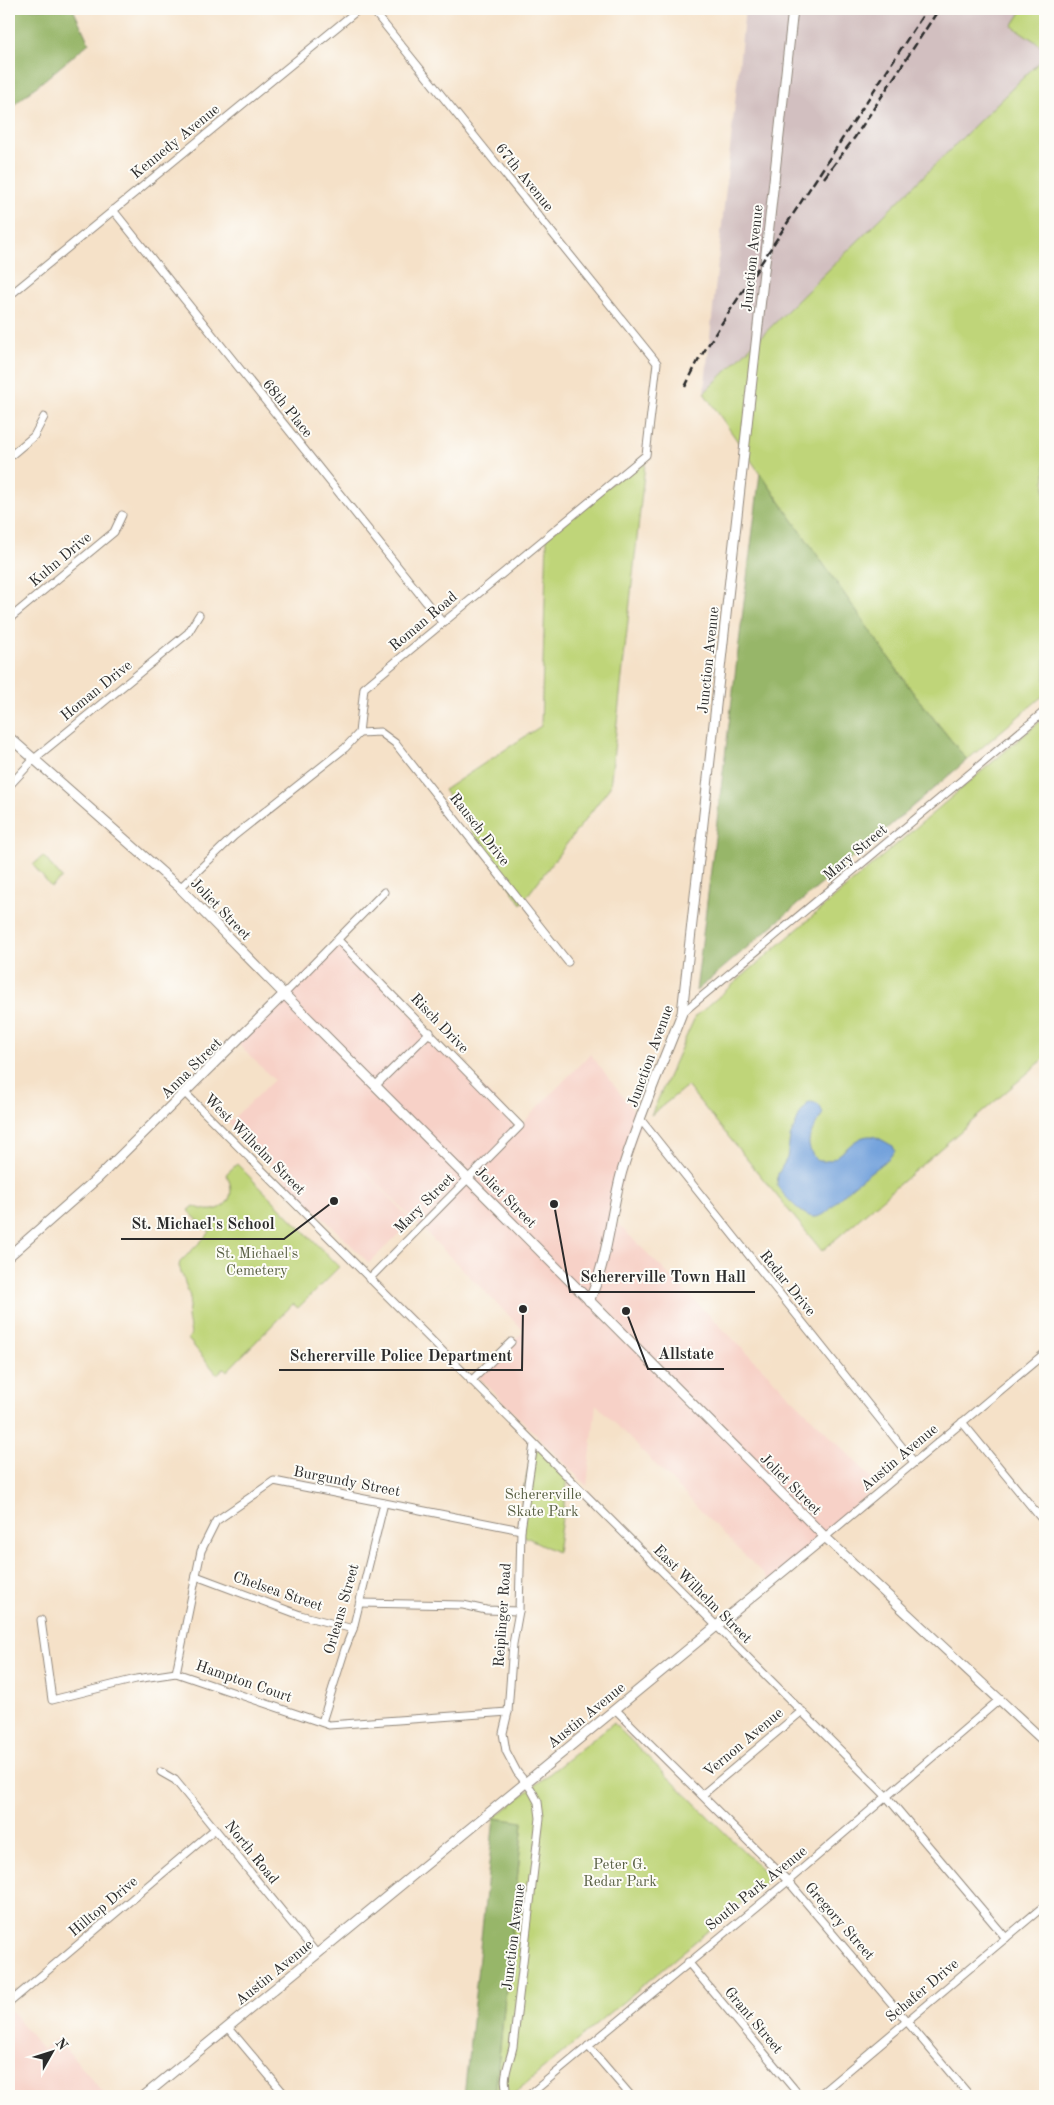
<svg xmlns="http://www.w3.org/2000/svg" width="1054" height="2105" font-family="'Old Standard TT',serif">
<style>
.built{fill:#f7d1c7}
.industrial{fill:#d2bfc0}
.green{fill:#bfd579;stroke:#758052}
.forest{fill:#97b669;stroke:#61704a}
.water{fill:#73a2dc;stroke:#4f6684}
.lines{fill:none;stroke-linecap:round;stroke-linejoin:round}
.minor-casing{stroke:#90867a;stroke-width:9}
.tertiary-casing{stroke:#90867a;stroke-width:11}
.minor{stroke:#fff;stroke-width:7}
.tertiary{stroke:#fff;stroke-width:9}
.rail{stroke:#2b2b2b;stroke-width:2.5;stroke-dasharray:8 4;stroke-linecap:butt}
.labels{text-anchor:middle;stroke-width:4;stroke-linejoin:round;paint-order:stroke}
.street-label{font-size:15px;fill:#2b2b2b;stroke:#fdfcf7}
.park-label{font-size:15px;fill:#575e42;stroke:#fdfcf7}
.leader{fill:none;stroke:#2b2b2b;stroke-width:2}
.callout-dot{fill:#2b2b2b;stroke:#fdfcf7;stroke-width:2}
.callout-label{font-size:16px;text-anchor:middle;font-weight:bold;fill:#2b2b2b;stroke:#fdfcf7;stroke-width:4;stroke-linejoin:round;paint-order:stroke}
</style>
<rect width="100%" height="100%" fill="#fdfcf7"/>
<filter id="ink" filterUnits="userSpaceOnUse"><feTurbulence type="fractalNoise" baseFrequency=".02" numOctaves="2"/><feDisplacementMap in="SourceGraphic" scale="10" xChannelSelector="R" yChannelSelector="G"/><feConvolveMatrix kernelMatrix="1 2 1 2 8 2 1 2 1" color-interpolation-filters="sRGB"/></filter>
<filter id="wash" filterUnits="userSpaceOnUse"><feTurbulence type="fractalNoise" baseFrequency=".0096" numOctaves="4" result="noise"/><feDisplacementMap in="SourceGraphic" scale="20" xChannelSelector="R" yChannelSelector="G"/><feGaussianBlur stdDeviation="1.12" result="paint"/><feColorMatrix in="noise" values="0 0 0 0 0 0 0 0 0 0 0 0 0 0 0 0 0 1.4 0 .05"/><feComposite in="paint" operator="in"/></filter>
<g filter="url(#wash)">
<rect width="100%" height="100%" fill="#f5e1c8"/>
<g class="built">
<path d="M 338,940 L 520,1126 L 590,1054 L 641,1120 L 611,1217 L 879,1485 L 864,1497 L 825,1537 L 770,1581 L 596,1404 L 587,1486 L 477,1375 L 524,1331 L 330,1136 L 412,1221 L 369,1263 L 228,1123 L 274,1080 L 236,1042 Z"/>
<path d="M 9,2009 L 43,2050 L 57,2038 L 106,2096 L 9,2096 Z"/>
</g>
<path class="industrial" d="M 745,9 L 1023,9 L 1012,27 L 1045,48 L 1045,56 L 704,393 Z"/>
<g class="green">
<path d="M 1023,9 L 1045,9 L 1045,48 L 1012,26 Z"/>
<path d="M 1045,56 L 1045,694 L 967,760 L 914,694 L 704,393 Z"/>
<path d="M 646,455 L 610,787 L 521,904 L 444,790 L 541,726 L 547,537 Z"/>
<path d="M 1045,717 L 1045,1058 L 822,1251 L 687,1086 L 651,1115 L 695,1017 Z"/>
<path d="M 43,856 L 62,878 L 51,887 L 33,865 Z"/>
<path d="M 237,1164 L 339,1267 L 298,1308 L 293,1304 L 227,1371 L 224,1368 L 217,1374 L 188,1339 L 191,1334 L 188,1317 L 190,1297 L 179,1266 L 180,1262 L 210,1232 L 188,1211 L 194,1206 C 219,1219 241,1200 226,1174 Z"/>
<path d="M 534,1444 L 568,1478 L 557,1552 L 520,1534 L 523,1493 Z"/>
<path d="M 613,1723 L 771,1878 L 511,2096 L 495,2096 L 523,1823 L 494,1818 Z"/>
</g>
<g class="forest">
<path d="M 9,9 L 73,9 L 89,43 L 9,109 Z"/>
<path d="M 760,473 L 914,694 L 967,760 L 696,991 Z"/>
<path d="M 494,1818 L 523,1822 L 495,2096 L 464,2096 Z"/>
</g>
<path class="water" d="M 809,1102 C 818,1102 820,1106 823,1113 C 813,1132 801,1140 816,1160 C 840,1168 849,1134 872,1136 C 878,1137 887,1143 893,1146 L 895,1151 L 889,1158 C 874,1170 857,1181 843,1195 C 835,1202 828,1216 816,1217 C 804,1219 784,1195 777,1186 L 778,1174 L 787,1158 L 790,1137 L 800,1114 Z"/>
</g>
<g filter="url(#ink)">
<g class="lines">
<g class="minor-casing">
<g id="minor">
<path d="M 113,210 L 442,622"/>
<path d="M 9,296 L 359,9"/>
<path d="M 9,457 L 34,436 L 44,417"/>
<path d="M 9,619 L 114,532 L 122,515"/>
<path d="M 359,733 L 380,732 L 395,743 L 568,962"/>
<path d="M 9,786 L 34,759 L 188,633 L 199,615"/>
<path d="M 180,888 L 234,836 L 345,748 L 359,733 L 364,688 L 646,455 L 657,363 L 372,9"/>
<path d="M 338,940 L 520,1126 L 369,1279"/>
<path d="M 284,994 L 384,892"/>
<path d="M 682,1013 L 1045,711"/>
<path d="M 375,1086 L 430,1032"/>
<path d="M 185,1093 L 887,1797 L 1006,1938"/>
<path d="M 641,1120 L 914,1462"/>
<path d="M 471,1381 L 511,1342"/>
<path d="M 962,1422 L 1045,1523"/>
<path d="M 825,1537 L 1045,1353"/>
<path d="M 196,1576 L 300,1615 L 353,1629"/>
<path d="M 360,1603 L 463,1605 L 486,1610 L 519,1611"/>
<path d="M 41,1620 L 52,1700 L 136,1679 L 176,1673 L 329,1725 L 508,1712"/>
<path d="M 176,1673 L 201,1551 L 216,1521 L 274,1481 L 521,1530"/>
<path d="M 615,1709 L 788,1881 L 970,2096"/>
<path d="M 322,1722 L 345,1649 L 353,1629 L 384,1503"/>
<path d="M 161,1772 L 175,1780 L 317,1954"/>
<path d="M 702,1795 L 802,1711"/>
<path d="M 688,1962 L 800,2096"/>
<path d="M 9,2003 L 215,1829"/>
<path d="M 228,2027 L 286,2096"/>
<path d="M 588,2046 L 631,2096"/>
<path d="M 508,2096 C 501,2077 509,2065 513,2047 L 540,1818 L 538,1802 L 531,1789 L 517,1772 L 506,1751 L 503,1733 L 508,1712 L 513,1644 L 519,1611 L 521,1530 L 534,1444"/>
<path d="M 528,2096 L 788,1881 L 999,1700"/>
<path d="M 818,2096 L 1045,1905"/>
</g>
</g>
<g class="tertiary-casing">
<g id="tertiary">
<path d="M 9,737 L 180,888 L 284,994 L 825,1537 L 1045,1742"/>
<path d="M 9,1256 L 99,1177 L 284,994"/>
<path d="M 589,1301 C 608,1261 610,1214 622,1171 C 638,1118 662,1065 682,1013 L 793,9"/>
<path d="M 144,2096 L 825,1537"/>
</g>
</g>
<use href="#minor" class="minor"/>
<use href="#tertiary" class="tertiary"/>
<g class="rail">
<path d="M 824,178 L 855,137 L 939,9"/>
<path d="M 685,387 L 698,361 L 722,323 L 927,9"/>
</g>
</g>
</g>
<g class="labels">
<g class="street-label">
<text transform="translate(175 141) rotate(-39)" y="5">Kennedy Avenue</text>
<text transform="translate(525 177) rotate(51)" y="5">67th Avenue</text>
<text transform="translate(752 258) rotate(-84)" y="5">Junction Avenue</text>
<text transform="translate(288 408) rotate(51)" y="5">68th Place</text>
<text transform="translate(60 559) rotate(-40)" y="5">Kuhn Drive</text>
<text transform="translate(423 621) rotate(-40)" y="5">Roman Road</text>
<text transform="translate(708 660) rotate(-84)" y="5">Junction Avenue</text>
<text transform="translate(96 690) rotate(-39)" y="5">Homan Drive</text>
<text transform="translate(480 829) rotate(52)" y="5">Rausch Drive</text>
<text transform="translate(855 852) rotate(-40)" y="5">Mary Street</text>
<text transform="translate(221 909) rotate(46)" y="5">Joliet Street</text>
<text transform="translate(440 1023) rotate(46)" y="5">Risch Drive</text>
<text transform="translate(650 1056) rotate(-70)" y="5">Junction Avenue</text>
<text transform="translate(191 1068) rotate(-45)" y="5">Anna Street</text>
<text transform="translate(255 1144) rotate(45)" y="5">West Wilhelm Street</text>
<text transform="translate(506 1197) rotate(45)" y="5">Joliet Street</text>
<text transform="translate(424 1203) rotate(-45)" y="5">Mary Street</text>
<text transform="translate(788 1283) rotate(51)" y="5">Redar Drive</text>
<text transform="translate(899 1457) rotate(-40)" y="5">Austin Avenue</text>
<text transform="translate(347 1481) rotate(11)" y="5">Burgundy Street</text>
<text transform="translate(791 1484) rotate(45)" y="5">Joliet Street</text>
<text transform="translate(278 1591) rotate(19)" y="5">Chelsea Street</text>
<text transform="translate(703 1594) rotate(45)" y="5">East Wilhelm Street</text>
<text transform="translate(341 1609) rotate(-74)" y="5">Orleans Street</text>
<text transform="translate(502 1615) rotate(-86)" y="5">Reiplinger Road</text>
<text transform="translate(244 1681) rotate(19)" y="5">Hampton Court</text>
<text transform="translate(586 1715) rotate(-39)" y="5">Austin Avenue</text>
<text transform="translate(743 1742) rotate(-40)" y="5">Vernon Avenue</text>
<text transform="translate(252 1852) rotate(51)" y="5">North Road</text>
<text transform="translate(756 1888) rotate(-39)" y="5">South Park Avenue</text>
<text transform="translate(103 1906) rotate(-40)" y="5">Hilltop Drive</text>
<text transform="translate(840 1921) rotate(49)" y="5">Gregory Street</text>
<text transform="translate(513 1937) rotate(-83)" y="5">Junction Avenue</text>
<text transform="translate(274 1972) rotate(-39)" y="5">Austin Avenue</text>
<text transform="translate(922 1990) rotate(-40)" y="5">Schafer Drive</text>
<text transform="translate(754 2020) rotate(50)" y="5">Grant Street</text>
</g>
<g class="park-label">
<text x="257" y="1258">St. Michael's<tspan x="257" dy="17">Cemetery</tspan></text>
<text x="543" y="1499">Schererville<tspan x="543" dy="17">Skate Park</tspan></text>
<text x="620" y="1869">Peter G.<tspan x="620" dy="17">Redar Park</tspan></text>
</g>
</g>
<path class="leader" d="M334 1201L284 1239H121M554 1204L570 1292H755M626 1311L648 1369H724M523 1309L522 1370H279"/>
<g class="callout-dot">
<circle cx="334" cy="1201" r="5"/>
<circle cx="554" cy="1204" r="5"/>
<circle cx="626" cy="1311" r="5"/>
<circle cx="523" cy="1309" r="5"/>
</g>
<g class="callout-label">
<text x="203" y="1229">St. Michael's School</text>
<text x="663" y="1282">Schererville Town Hall</text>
<text x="686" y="1359">Allstate</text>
<text x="401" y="1361">Schererville Police Department</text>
</g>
<rect width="1054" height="2105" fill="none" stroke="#fdfcf7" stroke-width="30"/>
<g transform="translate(52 2052) rotate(51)" stroke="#fdfcf7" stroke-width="4" paint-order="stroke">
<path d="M0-4L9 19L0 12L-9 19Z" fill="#2b2b2b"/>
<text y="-8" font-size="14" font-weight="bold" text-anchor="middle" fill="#2b2b2b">N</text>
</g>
</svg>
